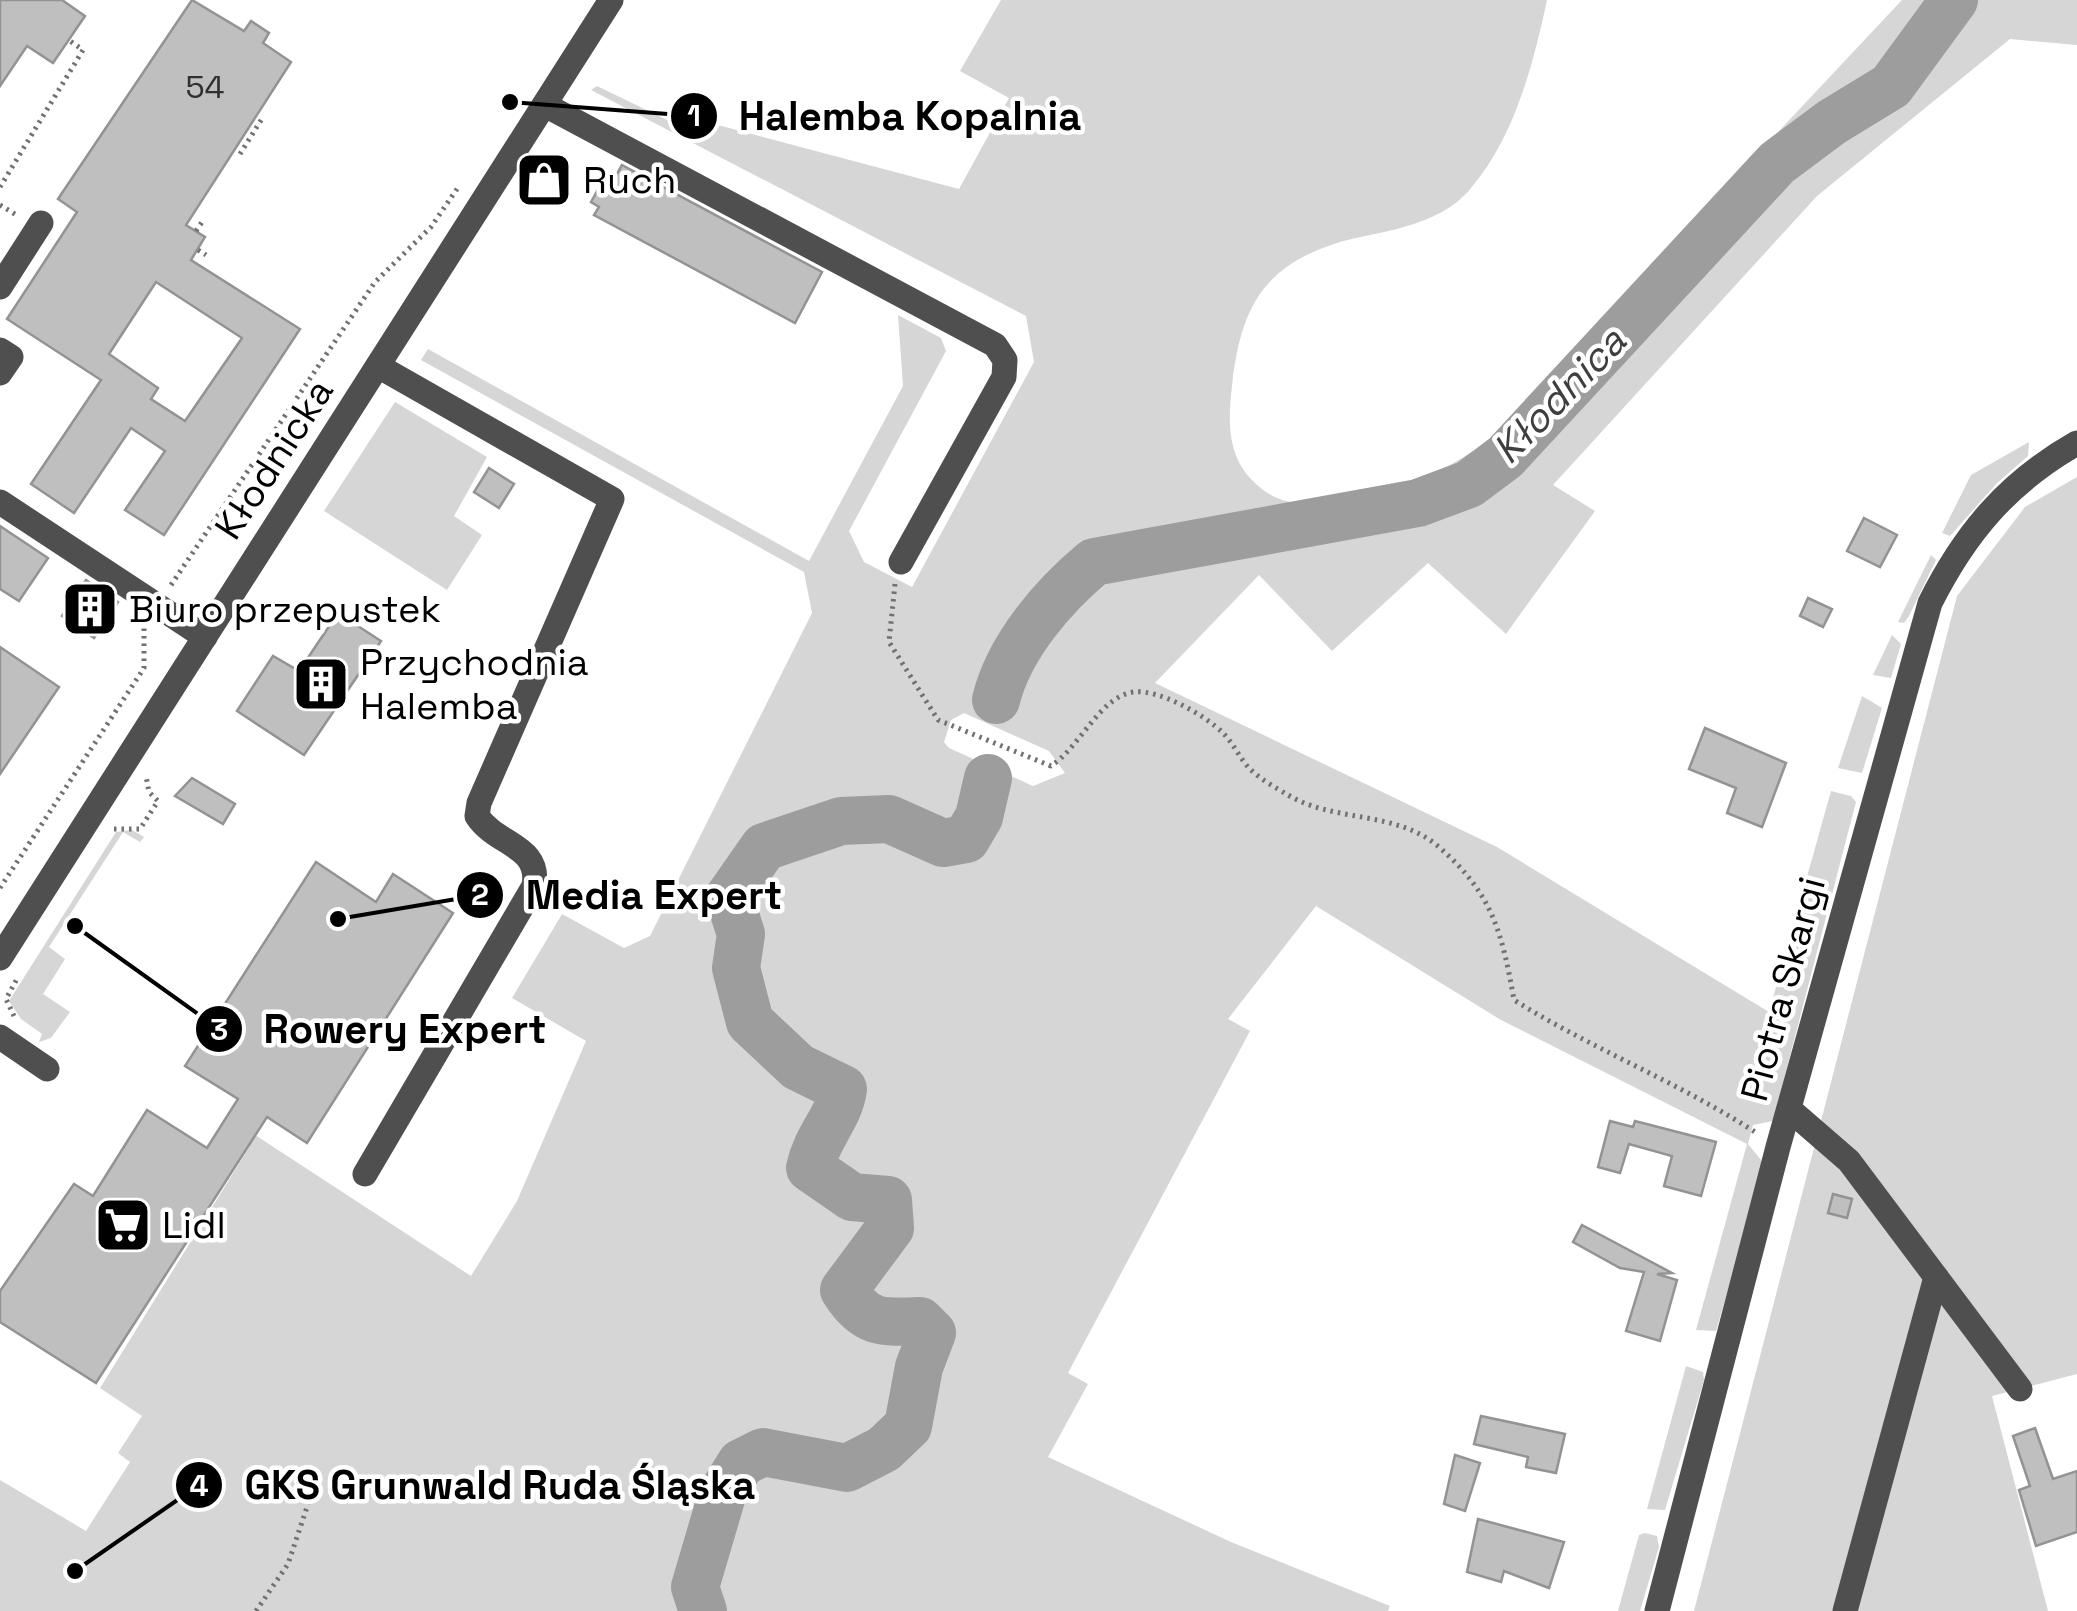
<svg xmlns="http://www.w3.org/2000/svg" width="2077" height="1611" font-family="'Space Grotesk',sans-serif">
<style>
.green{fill:#d6d6d6;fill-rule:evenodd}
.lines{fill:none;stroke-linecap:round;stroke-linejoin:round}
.river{stroke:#9d9d9d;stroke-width:48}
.building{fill:#bfbfbf;stroke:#939393;stroke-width:2.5;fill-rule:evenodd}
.path{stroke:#717171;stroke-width:5;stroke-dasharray:2.5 5;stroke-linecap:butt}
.minor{stroke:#4f4f4f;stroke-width:25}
.labels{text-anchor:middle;stroke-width:9;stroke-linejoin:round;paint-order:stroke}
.number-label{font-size:32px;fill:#303030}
.poi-label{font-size:38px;fill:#000;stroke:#fff;text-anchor:start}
.street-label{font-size:38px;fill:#000;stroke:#fff}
.water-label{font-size:40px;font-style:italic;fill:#3e3e3e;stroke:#fff}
.leader{fill:none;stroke:#000;stroke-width:4}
.callout-dot{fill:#000;stroke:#fff;stroke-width:4}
.mark-label{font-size:30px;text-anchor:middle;font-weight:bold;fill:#fff}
.callout-label{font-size:40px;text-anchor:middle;font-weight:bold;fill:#000;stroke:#fff;stroke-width:9;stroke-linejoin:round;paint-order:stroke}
</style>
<rect width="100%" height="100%" fill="#fff"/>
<g class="green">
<path d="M 1001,0 L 1547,0 C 1533,65 1515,136 1471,188 C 1455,208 1431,219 1407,226 C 1383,234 1357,236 1334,244 C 1260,268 1240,313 1232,386 C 1228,419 1227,454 1251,479 C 1278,508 1304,505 1341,500 C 1402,492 1435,476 1486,443 L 1902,0 L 2077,0 L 2077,45 L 2010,39 L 1817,196 L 1553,485 L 1595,511 L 1506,634 L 1428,563 L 1332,651 L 1259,575 L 1155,683 L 1497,847 L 1769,1012 L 1831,791 L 1851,796 L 1856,802 L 1773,1121 L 1753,1125 L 1748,1144 L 1761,1160 L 1762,1172 L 1716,1331 L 1696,1330 L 1747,1144 L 1501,1020 L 1316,906 L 1228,1019 L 1250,1031 L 1068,1373 L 1088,1384 L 1048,1457 L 1231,1542 L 1390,1606 L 1388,1611 L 0,1611 L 0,1480 L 86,1531 L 130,1462 L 118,1453 L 142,1416 L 100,1388 L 250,1146 L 241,1139 L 246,1129 L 471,1276 L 517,1201 L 586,1041 L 512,998 L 562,914 L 624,948 L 650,936 L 812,613 L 804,572 L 421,360 L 428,349 L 809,561 L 903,386 L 898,315 L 941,338 L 946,351 L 849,531 L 864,562 L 912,587 L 1034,362 L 1026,316 L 591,90 L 597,86 L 692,132 L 699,120 L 959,189 L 1009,98 L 960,71 ZM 964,713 L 1049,751 L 1065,773 L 1033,786 L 949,748 L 944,742 L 951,720 Z"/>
<path d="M 395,402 L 487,457 L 454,516 L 482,535 L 447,590 L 324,511 Z"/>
<path d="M 2029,442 L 2028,456 L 1997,483 L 1950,536 L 1942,533 L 1971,475 Z"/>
<path d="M 2077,477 L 2077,1374 L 1992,1396 L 2048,1611 L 1694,1611 L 1957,596 L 2025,507 Z"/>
<path d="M 1931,555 L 1936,560 L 1909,616 L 1904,623 L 1898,622 Z"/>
<path d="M 1892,635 L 1901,644 L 1891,678 L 1873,675 Z"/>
<path d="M 1862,696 L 1882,708 L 1862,773 L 1838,768 Z"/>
<path d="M 132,830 L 144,837 L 140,842 L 123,832 L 49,947 L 65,959 L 43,994 L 70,1012 L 51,1038 L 39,1042 L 42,1034 L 21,1019 L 9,1001 L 116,832 Z"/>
<path d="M 1686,1366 L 1703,1372 L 1704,1380 L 1665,1510 L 1647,1509 Z"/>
<path d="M 1645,1533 L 1657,1536 L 1659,1547 L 1640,1611 L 1618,1611 L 1639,1535 Z"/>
</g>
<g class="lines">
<g class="river">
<path d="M 996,700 C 1009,647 1053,596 1094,562 L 1418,503 L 1469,484 L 1505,457 L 1777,163 L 1832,122 L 1891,86 L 1954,0"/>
<path d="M 703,1611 L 695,1587 L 723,1492 L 741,1463 L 763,1452 L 847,1468 L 884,1449 L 908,1426 L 919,1367 L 932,1333 L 920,1321 C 882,1323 865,1324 844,1290 L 890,1228 L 888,1200 L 852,1197 L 810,1168 C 817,1136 839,1118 843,1089 L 798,1067 L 750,1022 L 736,968 L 741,934 L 729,897 L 764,847 L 841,821 L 889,819 L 943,843 L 966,839 L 979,817 L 988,778"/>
</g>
</g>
<g class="building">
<path d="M 0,0 L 62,0 L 85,16 L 53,63 L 27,46 L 0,86 Z"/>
<path d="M 192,0 L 244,31 L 251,21 L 269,33 L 263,43 L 291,62 L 186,225 L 205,237 L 191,260 L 300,329 L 164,535 L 125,510 L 165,451 L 131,428 L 74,513 L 31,484 L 101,380 L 7,319 L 77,212 L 58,199 ZM 156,282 L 242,338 L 185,421 L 151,399 L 158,388 L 109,354 Z"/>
<path d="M 622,165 L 822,272 L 795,323 L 594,215 L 599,207 L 591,202 L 606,175 L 614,179 Z"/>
<path d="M 489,468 L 514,484 L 499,508 L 474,492 Z"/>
<path d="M 1864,518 L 1897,535 L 1880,567 L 1847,551 Z"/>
<path d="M 0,526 L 48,558 L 19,601 L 0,589 Z"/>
<path d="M 86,580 L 118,602 L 94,638 L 62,616 Z"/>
<path d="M 1808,598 L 1832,609 L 1823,627 L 1800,616 Z"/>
<path d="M 338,613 L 381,641 L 304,755 L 237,711 L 273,656 L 299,671 Z"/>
<path d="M 0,647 L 59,687 L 0,774 Z"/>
<path d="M 1705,728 L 1786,763 L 1762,827 L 1727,813 L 1736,788 L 1689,769 Z"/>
<path d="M 192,778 L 235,804 L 223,824 L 175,796 Z"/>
<path d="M 316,862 L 376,902 L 393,874 L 453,913 L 307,1143 L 267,1117 L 96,1383 L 0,1322 L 0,1291 L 74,1184 L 93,1196 L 147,1110 L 207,1148 L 238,1099 L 185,1066 Z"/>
<path d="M 1610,1121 L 1633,1127 L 1635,1121 L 1716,1142 L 1701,1196 L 1664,1186 L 1672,1156 L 1629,1144 L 1620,1173 L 1598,1167 Z"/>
<path d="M 1833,1194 L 1852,1199 L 1847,1218 L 1828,1213 Z"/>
<path d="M 1582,1225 L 1672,1273 L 1657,1274 L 1677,1280 L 1660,1341 L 1626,1331 L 1644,1272 L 1620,1268 L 1573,1242 Z"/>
<path d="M 1481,1416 L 1565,1434 L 1556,1473 L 1526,1467 L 1528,1457 L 1474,1444 Z"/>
<path d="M 2035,1428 L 2053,1479 L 2077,1471 L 2077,1532 L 2036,1546 L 2019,1490 L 2030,1486 L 2013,1436 Z"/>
<path d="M 1455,1455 L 1480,1463 L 1465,1511 L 1444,1504 Z"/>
<path d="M 1478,1519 L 1564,1542 L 1549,1588 L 1504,1571 L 1501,1582 L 1467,1572 Z"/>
</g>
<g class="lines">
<g class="path">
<path d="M 240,154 L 263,117"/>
<path d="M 0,187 L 83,50 L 70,41"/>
<path d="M 0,205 L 18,216"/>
<path d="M 196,231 L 202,222"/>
<path d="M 198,250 L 206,255"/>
<path d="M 895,584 L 889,642 L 938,720 L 1051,766 C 1081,746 1100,696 1134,692 C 1159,689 1205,715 1223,733 C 1234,744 1240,759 1250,769 C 1260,779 1276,788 1288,795 C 1335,823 1396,810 1439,847 C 1493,894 1502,933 1514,1000 C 1592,1049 1678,1082 1755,1132"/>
<path d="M 171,585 L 375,282 L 431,227 L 459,186"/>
<path d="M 114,829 L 140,829 L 158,801 L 149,792 L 146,776"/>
<path d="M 0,888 L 144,668 L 144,628"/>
<path d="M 14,1016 L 6,999 L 18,977"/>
<path d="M 256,1611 L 288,1564 L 308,1504"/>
</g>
<g class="minor">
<path d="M 545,105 L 995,345 L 1005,360 L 1004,377 L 901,562"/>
<path d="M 0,287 L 41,223"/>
<path d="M 0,350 L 11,357 L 0,373"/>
<path d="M 0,502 L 205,637"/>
<path d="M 0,958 L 611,0"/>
<path d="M 0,1037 L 47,1069"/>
<path d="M 1789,1109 L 1849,1161 L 2020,1389"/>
<path d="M 365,1174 L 534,886 C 541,845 497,846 477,816 L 479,803 L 612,499 L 378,366"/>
<path d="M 1657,1611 L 1778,1147 L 1930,603 C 1965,533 2008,482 2077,443"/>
<path d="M 1845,1611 L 1936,1277"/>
</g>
</g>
<defs>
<g id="shop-square" transform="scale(2.875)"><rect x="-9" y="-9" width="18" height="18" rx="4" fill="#000" stroke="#fff"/><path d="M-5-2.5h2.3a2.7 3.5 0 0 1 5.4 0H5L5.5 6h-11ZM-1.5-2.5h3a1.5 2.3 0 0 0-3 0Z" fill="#fff"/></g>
<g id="building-square" transform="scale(2.875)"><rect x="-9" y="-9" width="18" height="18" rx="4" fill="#000" stroke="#fff"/><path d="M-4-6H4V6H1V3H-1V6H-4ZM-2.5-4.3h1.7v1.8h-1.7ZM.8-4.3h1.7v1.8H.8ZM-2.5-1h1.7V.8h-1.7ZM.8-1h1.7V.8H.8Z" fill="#fff"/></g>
<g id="supermarket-square" transform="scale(2.875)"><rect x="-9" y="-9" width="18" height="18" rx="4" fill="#000" stroke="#fff"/><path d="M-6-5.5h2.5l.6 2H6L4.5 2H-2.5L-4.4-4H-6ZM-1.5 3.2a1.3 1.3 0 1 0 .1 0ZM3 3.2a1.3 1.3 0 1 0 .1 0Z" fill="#fff"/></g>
</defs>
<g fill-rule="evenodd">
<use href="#shop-square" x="544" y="180"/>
<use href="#building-square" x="90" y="609"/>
<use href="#building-square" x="321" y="684"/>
<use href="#supermarket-square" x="123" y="1225"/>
</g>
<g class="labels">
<g class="number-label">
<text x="205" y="98">54</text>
</g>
<g class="poi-label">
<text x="583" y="193">Ruch</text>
<text x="129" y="622">Biuro przepustek</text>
<text x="360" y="675">Przychodnia<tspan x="360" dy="44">Halemba</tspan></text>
<text x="162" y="1238">Lidl</text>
</g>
<g class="street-label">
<text transform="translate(274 459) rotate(-57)" y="13">Kłodnicka</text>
<text transform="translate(1783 989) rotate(-75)" y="13">Piotra Skargi</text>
</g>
<g class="water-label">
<text transform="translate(1559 395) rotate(-46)" y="14">Kłodnica</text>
</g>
</g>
<path class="leader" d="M510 102L694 116M338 919L480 895M75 926L219 1029M75 1571L199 1485"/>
<g class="callout-dot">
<circle cx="510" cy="102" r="10"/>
<circle cx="338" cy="919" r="10"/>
<circle cx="75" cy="926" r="10"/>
<circle cx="75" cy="1571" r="10"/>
<circle cx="694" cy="116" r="25"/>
<circle cx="480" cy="895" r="25"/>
<circle cx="219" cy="1029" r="25"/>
<circle cx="199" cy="1485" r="25"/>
</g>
<g class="mark-label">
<text x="694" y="126">1</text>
<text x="480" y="905">2</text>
<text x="219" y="1040">3</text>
<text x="199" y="1496">4</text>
</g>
<g class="callout-label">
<text x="910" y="130">Halemba Kopalnia</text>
<text x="654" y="909">Media Expert</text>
<text x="405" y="1043">Rowery Expert</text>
<text x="500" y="1499">GKS Grunwald Ruda Śląska</text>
</g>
</svg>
